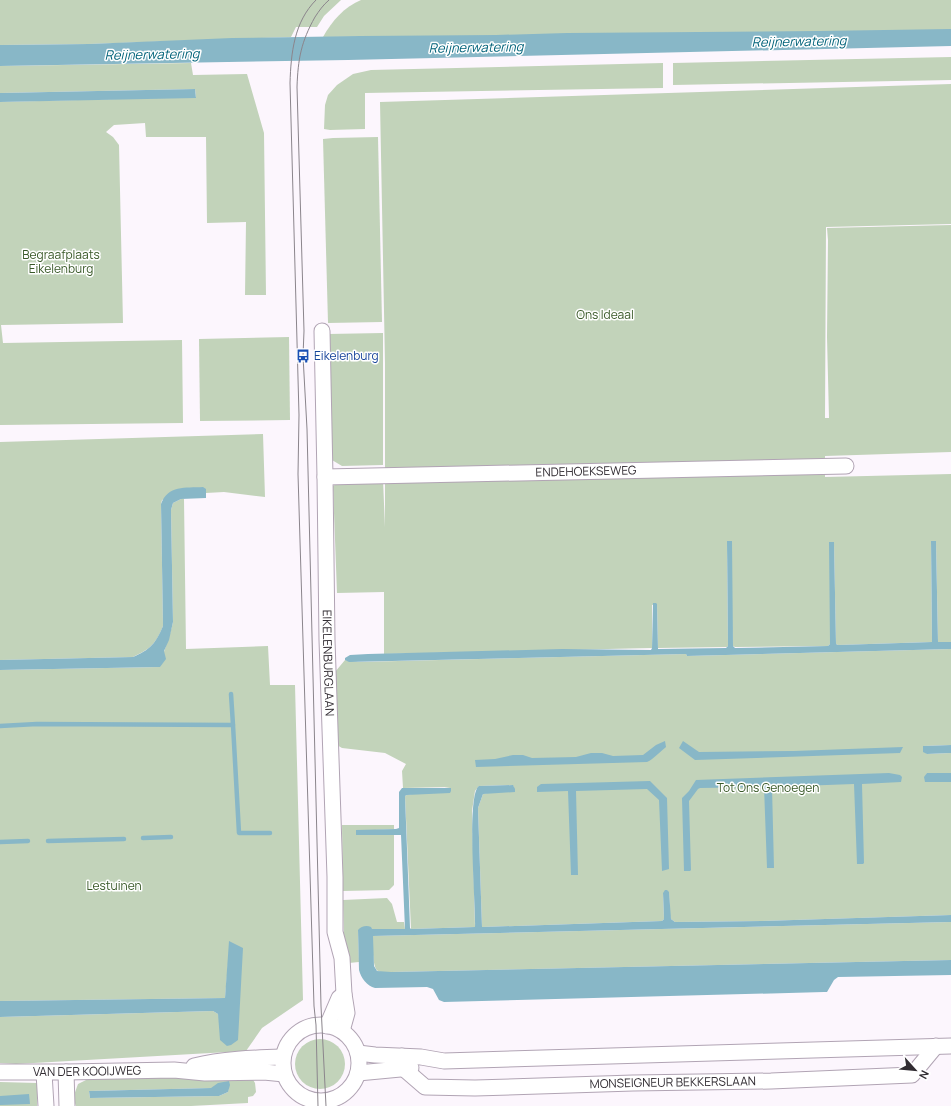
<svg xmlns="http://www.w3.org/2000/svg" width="951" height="1106" font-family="Manrope,sans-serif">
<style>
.green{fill:#c2d3ba;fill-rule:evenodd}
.water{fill:#88b7c7}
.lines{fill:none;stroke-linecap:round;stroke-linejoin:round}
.stream{stroke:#88b7c7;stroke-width:4.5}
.minor-casing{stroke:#b1a4b4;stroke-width:17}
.minor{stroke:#fff;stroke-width:15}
.tram{stroke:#8b858c;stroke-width:1}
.labels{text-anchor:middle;stroke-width:3;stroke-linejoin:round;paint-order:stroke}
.park-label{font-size:12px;fill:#395928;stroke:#fff}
.transit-label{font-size:12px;fill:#164399;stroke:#fff;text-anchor:start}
.street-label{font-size:12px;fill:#312c32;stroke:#fff}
.water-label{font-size:13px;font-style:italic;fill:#006279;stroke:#fff}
</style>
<rect width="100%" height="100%" fill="#fcf6fd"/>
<g class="green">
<path d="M 0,0 L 341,0 L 324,16 L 317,27 L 296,27 L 291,37 L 89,44 L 0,45 Z"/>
<path d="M 361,0 L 951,0 L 951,33 L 323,37 C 332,21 344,7 361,0 Z"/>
<path d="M 951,57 L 951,80 L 673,85 L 673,63 Z"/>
<path d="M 191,63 L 193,75 L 247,74 L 264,133 L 266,295 L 245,295 L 246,222 L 207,223 L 206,137 L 146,137 L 145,123 L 114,125 L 106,132 L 113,137 L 119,145 L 123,323 L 1,325 L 3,343 L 182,340 L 183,423 L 0,425 L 0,102 L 196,97 L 195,89 L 0,93 L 0,66 Z"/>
<path d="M 663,63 L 663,88 L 365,93 L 365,129 L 330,130 L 324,129 L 325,105 L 328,95 L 337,85 L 353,74 L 371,70 Z"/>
<path d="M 951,84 L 951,224 L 826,227 L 825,418 L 829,418 L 827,337 L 828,240 L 827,228 L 951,225 L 951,452 L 825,456 L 825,477 L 951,474 L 951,642 L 938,642 L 936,541 L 931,541 L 932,642 L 838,645 L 836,644 L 834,543 L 830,542 L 830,644 L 828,646 L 735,647 L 733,646 L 727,541 L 728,646 L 727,647 L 658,648 L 657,604 L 652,605 L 652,648 L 384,654 L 384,592 L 337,593 L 333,486 L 342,481 L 383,480 L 385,527 L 385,363 L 380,102 Z"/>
<path d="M 378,137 L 382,322 L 328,323 L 323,139 L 333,138 Z"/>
<path d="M 383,333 L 383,465 L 342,466 L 332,460 L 328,334 Z"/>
<path d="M 289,337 L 290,420 L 200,421 L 199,339 Z"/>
<path d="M 263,434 L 265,497 L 224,492 L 206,493 L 206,489 L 162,500 L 161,504 L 163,626 C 156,644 150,649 133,657 L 0,660 L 0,442 Z"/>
<path d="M 181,499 L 184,499 L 186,649 L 268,646 L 270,685 L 295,685 L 303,1000 L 262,1028 L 246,1051 L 16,1064 L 0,1063 L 0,1017 L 213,1011 L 218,1014 L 228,1046 L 230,941 L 225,998 L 0,1001 L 0,670 L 160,667 C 163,651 170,637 173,622 L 171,510 L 173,503 Z"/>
<path d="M 951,649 L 951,745 L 923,746 L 927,754 L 951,753 L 951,773 L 927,773 L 925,782 L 951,782 L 951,915 L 762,921 L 675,922 L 671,919 L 670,916 L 669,892 L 663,893 L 664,919 L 662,921 L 482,927 L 478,808 L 483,794 L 514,787 L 512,785 L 479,786 L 475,791 L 472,811 L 475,927 L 411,929 L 405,796 L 407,795 L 450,787 L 403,788 L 402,771 L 406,764 L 385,753 L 342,748 L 337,745 L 335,672 L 345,660 L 358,662 L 686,654 L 687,656 Z"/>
<path d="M 342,825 L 394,825 L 394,829 L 356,831 L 357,835 L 394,834 L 394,885 L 389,890 L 343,891 Z"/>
<path d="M 387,898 L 392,904 L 397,922 L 404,922 L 405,929 L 358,930 L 359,962 L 349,963 L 344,939 L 343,900 Z"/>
<path d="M 951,922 L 951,960 L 391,972 C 387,972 381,973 378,971 C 372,968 373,943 372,936 Z"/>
<circle cx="320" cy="1064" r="25"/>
<path d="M 224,1074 L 252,1078 L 255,1083 L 256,1092 L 253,1096 L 248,1097 L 248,1103 L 191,1106 L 76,1106 L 73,1098 L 78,1084 L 88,1079 ZM 225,1082 L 229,1082 L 228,1092 L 219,1096 L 90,1098 L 89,1091 L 212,1088 Z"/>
<path d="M 0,1082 L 37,1083 L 37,1106 L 0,1106 Z"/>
</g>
<g class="water">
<path d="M 951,29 L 951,46 L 348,60 L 0,66 L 0,45 L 89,44 L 232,38 L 360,36 L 496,35 L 567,33 L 818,31 Z"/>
<path d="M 195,89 L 196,98 L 0,102 L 0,93 Z"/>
<path d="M 203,487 L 206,489 L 206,498 L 181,499 L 173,503 L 171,510 L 173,622 L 169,640 L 164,651 L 166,659 L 160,667 L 0,670 L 0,660 L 133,657 C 150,650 156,643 163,626 L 161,504 C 168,485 185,488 203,487 Z"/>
<path d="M 727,541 L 732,541 L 733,646 L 735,648 L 828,646 L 830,644 L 829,542 L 834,542 L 836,644 L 838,645 L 932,642 L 931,541 L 936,541 L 938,642 L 951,642 L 951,649 L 687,656 L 686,654 L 349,662 L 345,660 L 345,658 L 350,655 L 368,654 L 562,649 L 651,650 L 652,648 L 653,603 L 656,603 L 657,604 L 658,649 L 726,648 L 728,646 Z"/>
<path d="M 665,741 L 666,747 C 661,751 652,760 647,762 L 476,767 L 475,760 L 495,759 L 513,755 L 523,755 L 532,758 L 576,757 L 591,753 L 602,753 L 613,756 L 643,755 L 656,745 Z"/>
<path d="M 683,741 L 699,752 L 794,751 L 903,747 L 900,753 L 695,760 L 679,748 Z"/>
<path d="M 951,745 L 951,753 L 927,754 L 923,752 L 923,746 Z"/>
<path d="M 889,773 L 900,775 L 902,777 L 901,782 L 862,784 L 864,863 L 863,864 L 857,864 L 854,784 L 772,787 L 774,868 L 767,868 L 764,787 L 700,788 L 698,789 L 689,801 L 691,870 L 690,871 L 684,871 L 682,798 L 689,791 L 696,780 Z"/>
<path d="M 927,773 L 951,773 L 951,782 L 925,782 L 924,777 Z"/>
<path d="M 650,781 L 667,798 L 669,869 L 662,871 L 659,800 L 647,789 L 576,791 L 578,875 L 571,875 L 568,791 L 537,792 L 537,787 L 541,784 Z"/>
<path d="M 513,785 L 515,789 L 515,792 L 483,794 L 478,808 L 482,927 L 662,921 L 664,919 L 663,893 L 665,890 L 667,890 L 669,892 L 671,919 L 675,922 L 762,921 L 951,915 L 951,922 L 373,936 L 374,966 L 377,971 L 391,972 L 951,960 L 951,975 L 838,977 L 834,980 L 827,992 L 824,992 L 444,1002 L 439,1000 L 433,989 L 427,987 L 375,988 C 367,986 361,978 359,970 L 358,930 C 361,926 367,925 371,927 L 372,929 L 405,929 L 401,835 L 356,835 L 356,830 L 396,829 L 399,828 L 399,792 L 402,788 L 451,788 L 451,791 L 450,793 L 407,795 L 405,796 L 410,928 L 411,929 L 475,927 C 476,906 466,795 479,786 Z"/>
<path d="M 229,941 L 243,948 L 238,1040 L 231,1045 L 227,1046 L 220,1040 L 218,1014 L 213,1011 L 0,1017 L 0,1001 L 225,998 Z"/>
<path d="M 229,1081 L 230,1085 L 228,1092 L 219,1096 L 90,1098 L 89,1091 L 211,1088 L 218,1083 Z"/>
<path d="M 29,1094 L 30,1104 L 0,1105 L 0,1096 Z"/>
</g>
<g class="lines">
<g class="stream">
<path d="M 231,694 L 233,725"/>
<path d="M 0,726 L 37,724 L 233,725 L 239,833 L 270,833"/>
<path d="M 143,838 L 171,837"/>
<path d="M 48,841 L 124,839"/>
<path d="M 0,842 L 28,841"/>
</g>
<g class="minor-casing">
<g id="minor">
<path id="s1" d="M 322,331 L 325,477 L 327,640 L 335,877 L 335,932 L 342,958 L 344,994 L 347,1013 L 342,1031"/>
<path id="s2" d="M 325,477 L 846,466"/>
<circle cx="321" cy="1063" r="38"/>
<path d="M 327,1026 L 339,998 L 344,994"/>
<path d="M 358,1053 L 375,1055 L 421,1057 L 444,1061 L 951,1046"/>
<path id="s3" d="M 402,1056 L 403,1068 L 425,1087 L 475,1088 L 633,1083 L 771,1081 L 912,1075 L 936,1046"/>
<path d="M 194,1066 C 223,1059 254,1058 283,1057"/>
<path id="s4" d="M 0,1072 L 66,1072 L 174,1070 L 205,1073 L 264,1072 L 284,1074"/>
<path d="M 66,1072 L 67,1106"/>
<path d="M 44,1073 L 46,1106"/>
<path d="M 358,1073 L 411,1068"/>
</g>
</g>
<use href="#minor" class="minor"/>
<g class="tram">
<path d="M 316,0 C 294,22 291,53 290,83 L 299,415 L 298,474 L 314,1006 L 316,1025 L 318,1106"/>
<path d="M 326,1106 L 321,1006 L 307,429 L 303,356 L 304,331 L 297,87 C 298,59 301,42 315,17 C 319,11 323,5 329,0"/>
</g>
</g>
<defs>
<g id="bus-bare" transform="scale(1.08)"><path d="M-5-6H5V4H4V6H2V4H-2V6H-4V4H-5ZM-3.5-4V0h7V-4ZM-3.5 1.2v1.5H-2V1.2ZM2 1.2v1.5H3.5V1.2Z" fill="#1a4fb4" stroke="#fff" stroke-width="2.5" paint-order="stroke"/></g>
</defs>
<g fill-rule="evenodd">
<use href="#bus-bare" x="303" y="356"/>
</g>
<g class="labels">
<g class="park-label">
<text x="61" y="259">Begraafplaats<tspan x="61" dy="14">Eikelenburg</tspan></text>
<text x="605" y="319">Ons Ideaal</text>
<text x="768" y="792">Tot Ons Genoegen</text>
<text x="114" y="890">Lestuinen</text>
</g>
<g class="transit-label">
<text x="314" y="360">Eikelenburg</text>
</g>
<g class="street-label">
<text dy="4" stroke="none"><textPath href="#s2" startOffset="261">ENDEHOEKSEWEG</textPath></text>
<text dy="4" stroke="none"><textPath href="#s1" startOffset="332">EIKELENBURGLAAN</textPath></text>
<text dy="4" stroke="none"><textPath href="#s4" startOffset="87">VAN DER KOOIJWEG</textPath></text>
<text dy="4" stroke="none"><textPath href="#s3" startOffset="289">MONSEIGNEUR BEKKERSLAAN</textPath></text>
</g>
<g class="water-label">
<text transform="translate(799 41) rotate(-1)" y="5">Reijnerwatering</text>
<text transform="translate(476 47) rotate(-1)" y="5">Reijnerwatering</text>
<text transform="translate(152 54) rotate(-1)" y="5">Reijnerwatering</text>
</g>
</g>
<g transform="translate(915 1070) rotate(117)" stroke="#ffffff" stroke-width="3" paint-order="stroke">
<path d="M0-3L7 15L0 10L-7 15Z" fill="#312c32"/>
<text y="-6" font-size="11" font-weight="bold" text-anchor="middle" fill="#312c32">N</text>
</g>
</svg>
